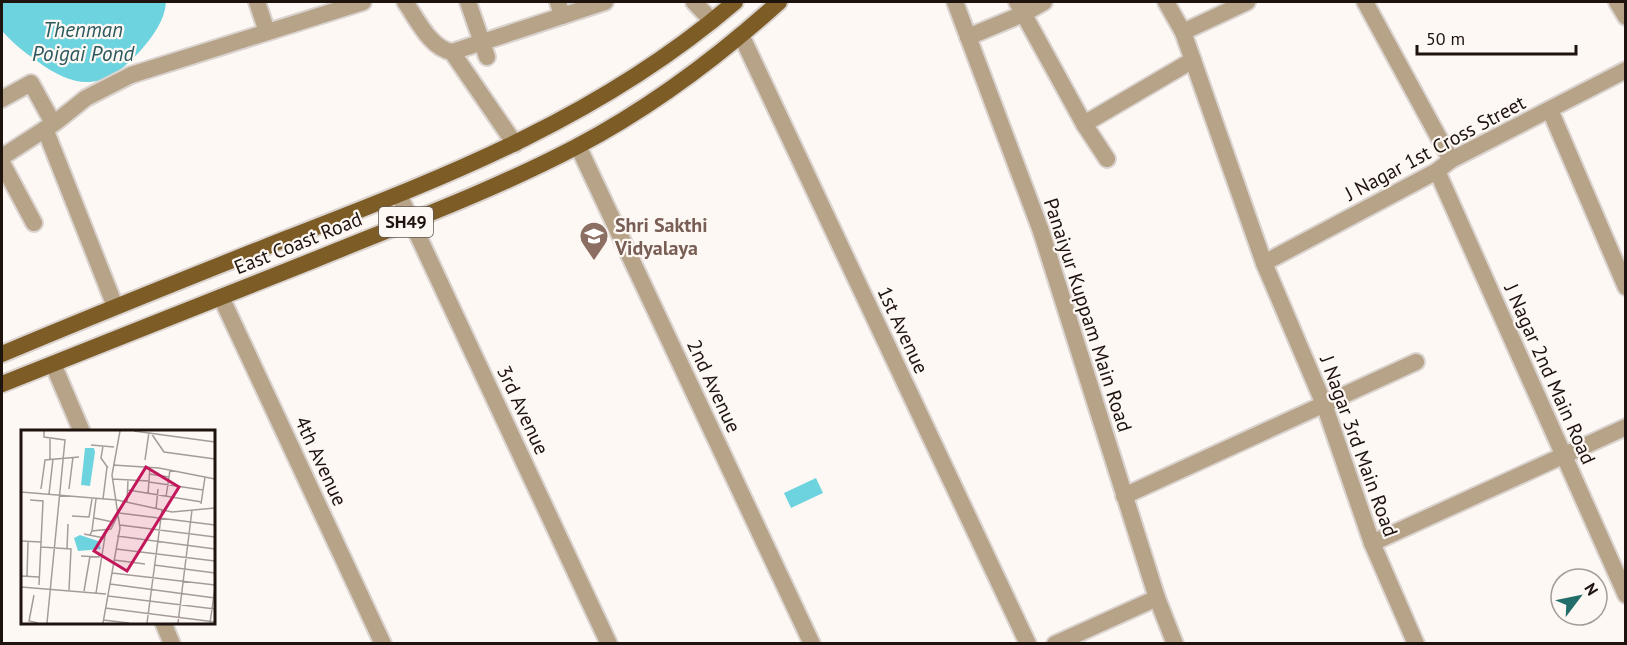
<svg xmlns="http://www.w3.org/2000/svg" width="1627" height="645" font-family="'PT Sans',sans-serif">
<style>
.water{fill:#6dd3df}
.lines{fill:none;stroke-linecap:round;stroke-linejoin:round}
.minor-casing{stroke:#dad3cf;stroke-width:20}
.tertiary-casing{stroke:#dad3cf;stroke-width:20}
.primary-casing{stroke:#dad3cf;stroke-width:20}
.minor{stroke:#b6a388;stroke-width:16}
.tertiary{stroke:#b6a388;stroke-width:16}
.primary{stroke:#7d5c26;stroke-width:16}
.labels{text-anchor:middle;stroke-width:4.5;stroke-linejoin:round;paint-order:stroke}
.shield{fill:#fef8f4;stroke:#615852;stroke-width:1.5}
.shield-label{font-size:18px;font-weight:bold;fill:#1e130d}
.street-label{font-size:20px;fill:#1e130d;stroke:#fef8f4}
.education-label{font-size:20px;font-weight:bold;fill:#785e54;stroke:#fef8f4;text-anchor:start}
.water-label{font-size:21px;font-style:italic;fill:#2a585d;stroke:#fef8f4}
.inset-road{fill:none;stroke:#a49c98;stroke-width:1.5}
.view{fill:#c2185b;fill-opacity:0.15;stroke:#c2185b;stroke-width:3}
.inset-edge{fill:none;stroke:#1e130d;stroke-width:3}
</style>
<rect width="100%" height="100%" fill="#fef8f4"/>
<g class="water">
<path d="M 2,2 L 166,2 C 165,20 153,36 141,50 C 106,89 79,92 37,61 C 24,52 13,43 2,31 Z"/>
<path d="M 816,478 L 823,493 L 791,508 L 784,493 Z"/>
</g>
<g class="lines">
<g class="minor-casing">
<g id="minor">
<path d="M 257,2 L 267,32"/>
<path d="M 405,2 C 417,19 430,48 452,52 L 605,2"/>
<path d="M 468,2 L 487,57"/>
<path d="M 558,2 L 562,16"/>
<path d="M 694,2 L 712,21"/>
<path d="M 1017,2 L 1084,124 L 1107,159"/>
<path d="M 1166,2 L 1183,32 L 1264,263 L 1324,404 L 1372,543 L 1416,644"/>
<path d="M 1365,2 L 1451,160"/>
<path d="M 1617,2 L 1626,17"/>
<path d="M 1183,32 L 1247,2"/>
<path d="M 741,35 L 1028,644"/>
<path d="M 968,37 L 1023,14 L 1044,2"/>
<path d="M 452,52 L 515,144"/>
<path d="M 2,99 L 31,83 L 53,123"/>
<path d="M 1550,110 L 1626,287"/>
<path d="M 1084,124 L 1193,60"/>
<path d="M 45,129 L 115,306"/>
<path d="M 578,146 L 812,644"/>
<path d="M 2,157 L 56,122 L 86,98 L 131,75 L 363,2"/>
<path d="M 2,163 L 34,223"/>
<path d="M 1437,171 L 1626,595"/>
<path d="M 399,195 L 609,644"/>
<path d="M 1264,263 L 1437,171 L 1451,160 L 1626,70"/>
<path d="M 221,297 L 383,644"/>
<path d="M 53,364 L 82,432"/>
<path d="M 1124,496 L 1416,362"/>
<path d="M 1372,543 L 1626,427"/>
<path d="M 163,622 L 172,644"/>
<path d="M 1055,644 L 1157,598"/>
</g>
</g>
<g class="tertiary-casing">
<path id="tertiary" d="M 955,2 L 1041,231 L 1157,598 L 1175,644"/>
</g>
<g class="primary-casing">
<g id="primary">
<path d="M 2,354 C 97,314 192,276 288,238 C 450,175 601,117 735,2"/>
<path d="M 2,384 C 106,343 210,301 314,260 C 402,224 492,191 576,147 C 650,108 717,58 779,2"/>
</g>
</g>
<use href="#minor" class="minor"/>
<use href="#tertiary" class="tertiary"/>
<use href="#primary" class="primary"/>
</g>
<defs>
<g id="school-pin" transform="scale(1.5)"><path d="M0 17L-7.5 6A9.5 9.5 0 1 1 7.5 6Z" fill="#8d6e63" stroke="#fef8f4"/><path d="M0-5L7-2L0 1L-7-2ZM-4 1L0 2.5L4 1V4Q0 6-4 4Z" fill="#fff"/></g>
</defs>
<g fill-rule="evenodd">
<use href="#school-pin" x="594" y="236"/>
</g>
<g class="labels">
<rect class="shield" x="379" y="207" width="54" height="30" rx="4.5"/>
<g class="shield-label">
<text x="406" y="228">SH49</text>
</g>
<g class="street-label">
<text transform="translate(1435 148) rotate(-28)" y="7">J Nagar 1st Cross Street</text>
<text transform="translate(298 243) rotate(-22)" y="7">East Coast Road</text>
<text transform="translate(1088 315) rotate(72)" y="7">Panaiyur Kuppam Main Road</text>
<text transform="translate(903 330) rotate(65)" y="7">1st Avenue</text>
<text transform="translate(1550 374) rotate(66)" y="7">J Nagar 2nd Main Road</text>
<text transform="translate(714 386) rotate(65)" y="7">2nd Avenue</text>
<text transform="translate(523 410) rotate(65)" y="7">3rd Avenue</text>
<text transform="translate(1359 446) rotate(70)" y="7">J Nagar 3rd Main Road</text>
<text transform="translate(321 461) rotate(65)" y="7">4th Avenue</text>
</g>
<g class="education-label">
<text x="615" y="232">Shri Sakthi<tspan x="615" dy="23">Vidyalaya</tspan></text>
</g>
<g class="water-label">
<text x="83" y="37">Thenman<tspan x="83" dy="24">Poigai Pond</tspan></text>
</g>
</g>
<g transform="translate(21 430)">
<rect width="194" height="194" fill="#fef8f4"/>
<path d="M 64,18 L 73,18 L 74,22 L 69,56 L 60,55 ZM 59,105 L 77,111 L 80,119 L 57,121 L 53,108 Z" fill="#6dd3df"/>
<path class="inset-road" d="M 23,1 L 23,7 L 44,10 L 26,193M 113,1 L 194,12M 130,3 L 143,22 L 194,29M 29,8 L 29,29M 70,15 L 93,17M 82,16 L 80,28 L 87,38M 124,30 L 128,2M 92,35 L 138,38 L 194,49M 128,44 L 148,47M 91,49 L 128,51M 128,52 L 182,60M 20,59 L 24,30 L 58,27M 48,59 L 52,27M 107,60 L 181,72M 0,62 L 96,70 L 151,82 L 194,78M 28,64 L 32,29M 127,64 L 129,37M 145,67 L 149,40M 82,69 L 86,37M 9,70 L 22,71 L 18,155M 106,72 L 107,50M 180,74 L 184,47M 135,79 L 137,59M 98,83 L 194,95M 51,86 L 68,87 L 71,69M 73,88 L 92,92M 99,95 L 194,107M 71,101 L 75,69M 63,104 L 83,108M 69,105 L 71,101 L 90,99 L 97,85M 96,106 L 194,119M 0,111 L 20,112M 20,117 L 50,119 L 48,160M 46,119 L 47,94M 95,119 L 194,131M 60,126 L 78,127 L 78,123M 93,130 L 124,134M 133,135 L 194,143M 91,143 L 194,155M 0,146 L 18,147M 6,146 L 7,112M 89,154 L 194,168M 0,157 L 85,164M 63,161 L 69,126M 75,163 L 85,100M 13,165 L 8,191 L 17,193M 87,166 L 194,179M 84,178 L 194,192M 82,190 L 108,193M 82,193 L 99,98 L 91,45 L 99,1M 126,193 L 141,80M 157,193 L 171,80M 189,193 L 194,158"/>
<path class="view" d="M 125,37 L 158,57 L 106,141 L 73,121 Z"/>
<rect width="194" height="194" class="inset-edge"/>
</g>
<rect width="1627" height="645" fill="none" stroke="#1e130d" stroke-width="6"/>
<g transform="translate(1579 597) rotate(58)"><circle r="28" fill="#fef8f4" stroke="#a49c98" stroke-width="1.5"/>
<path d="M0-4.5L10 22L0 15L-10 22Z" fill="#236e6b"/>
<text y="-9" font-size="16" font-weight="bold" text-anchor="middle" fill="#1e130d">N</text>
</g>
<path d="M1417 45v9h159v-9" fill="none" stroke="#1e130d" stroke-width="3"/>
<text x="1426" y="45" font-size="18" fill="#1e130d" stroke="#fef8f4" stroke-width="4.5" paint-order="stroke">50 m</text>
</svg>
